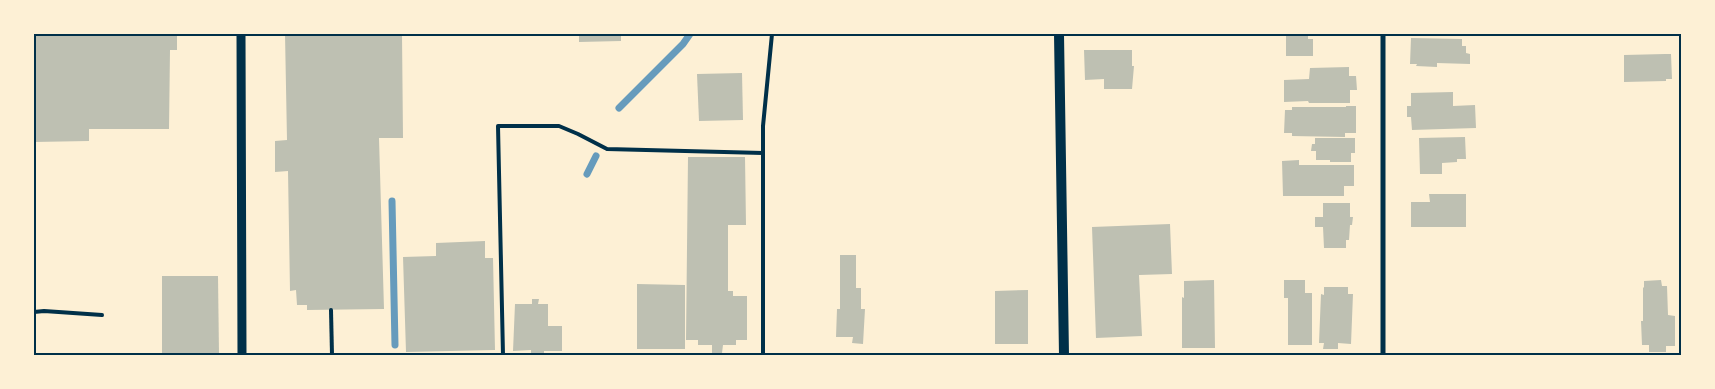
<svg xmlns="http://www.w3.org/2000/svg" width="1715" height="389" viewBox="0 0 1715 389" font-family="Lato,sans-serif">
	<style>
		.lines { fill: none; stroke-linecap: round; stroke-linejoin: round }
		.stream { stroke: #669bbc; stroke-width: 7 }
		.building { fill: #bec0b2 }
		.service { stroke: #003049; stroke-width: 4 }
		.minor { stroke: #003049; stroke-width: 5 }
		.tertiary { stroke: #003049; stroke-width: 9 }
		.secondary { stroke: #003049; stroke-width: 10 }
		.neatline { fill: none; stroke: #003049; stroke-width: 2 }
	</style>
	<rect width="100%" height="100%" fill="#fdf0d5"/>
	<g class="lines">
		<!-- stream -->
		<g class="stream">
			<path d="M619 108 683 44 690 34"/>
			<path d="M587 174 596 156"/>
			<path d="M392 201 395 345"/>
		</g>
	</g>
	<!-- building -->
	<g class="building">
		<path d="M34 34H177V50H170L169 129H89V141L34 142Z"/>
		<path d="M285 34H402L403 138H379L384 309 307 310V305H297L296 290 290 291 288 171 275 172V141L287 140Z"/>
		<path d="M579 34H621V41L579 42Z"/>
		<path d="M1286 34H1308V39H1313V56H1286Z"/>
		<path d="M1411 38 1462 39V46H1466V53L1470 54V64L1437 63V67L1416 66 1417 64H1410Z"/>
		<path d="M1084 50H1132V66H1134L1132 89H1104V79L1085 80Z"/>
		<path d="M1665 54H1671L1672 79H1666V81L1624 82V55Z"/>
		<path d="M1349 67V76H1356L1357 90H1350V103H1309L1308 101 1284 102V80L1309 79 1310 68Z"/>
		<path d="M742 73 743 120 699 121 697 74Z"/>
		<path d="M1453 92V106L1475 105 1476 128 1412 130 1411 117H1407V106H1411V93Z"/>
		<path d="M1346 106H1356V133H1345V137L1292 136V133H1284L1285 110H1292V107H1346Z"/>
		<path d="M1465 137 1466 159H1457V162L1442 163V174H1420L1419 138Z"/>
		<path d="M1315 138H1355V153H1351V162H1330V160H1316V151H1311L1312 144H1315Z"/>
		<path d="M688 157H745L746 225H728V291H733V296H747V340H736V345H723L722 353H712V345H698V340H686Z"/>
		<path d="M1299 160V165H1354V186H1344V196H1283L1282 161Z"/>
		<path d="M1429 194H1466V227H1411V202H1430Z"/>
		<path d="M1323 203H1350V217H1353L1352 225H1350L1349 240H1346V248H1324L1323 227H1315V217H1323Z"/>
		<path d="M1170 224 1172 274 1139 275 1142 336 1096 338 1092 227Z"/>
		<path d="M485 241V258H493L495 350 406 352 403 257 436 256V243Z"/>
		<path d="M840 255H856V288H861V309H865L863 344 852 343 853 337H836L837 309H840Z"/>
		<path d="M162 276H218L219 355H162Z"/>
		<path d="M1214 280 1215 348H1182V297L1184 298V281Z"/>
		<path d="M1284 280H1305V293H1312V345H1288V298H1284Z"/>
		<path d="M1661 280 1662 286H1667L1668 315 1675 316V346H1666V352H1649V345H1642L1641 321H1643V288L1644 287V281Z"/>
		<path d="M637 284 685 285V349H637Z"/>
		<path d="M1324 287H1348V294H1353L1351 344 1338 343V349H1323L1324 343H1319L1321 294 1324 295Z"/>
		<path d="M1028 290V344H995V291Z"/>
		<path d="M532 299H539L538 304H548V326H562V351H544V355H531V350L513 351 515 304H532Z"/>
	</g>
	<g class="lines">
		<!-- service -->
		<g class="service">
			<path d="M331 310 332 355"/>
			<path d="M34 312 44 311 102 315"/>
			<path d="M503 355 498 126H559L578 134 607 149 763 153"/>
			<path d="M763 355V126L772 34"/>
		</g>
		<!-- minor -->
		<path class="minor" d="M1383 34V355"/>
		<!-- tertiary -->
		<path class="tertiary" d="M241 34 242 355"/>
		<!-- secondary -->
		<path class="secondary" d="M1059 34 1064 355"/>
	</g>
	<!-- border -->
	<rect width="1715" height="389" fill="none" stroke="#fdf0d5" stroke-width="70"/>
	<rect x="35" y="35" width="1645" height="319" class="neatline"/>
</svg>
